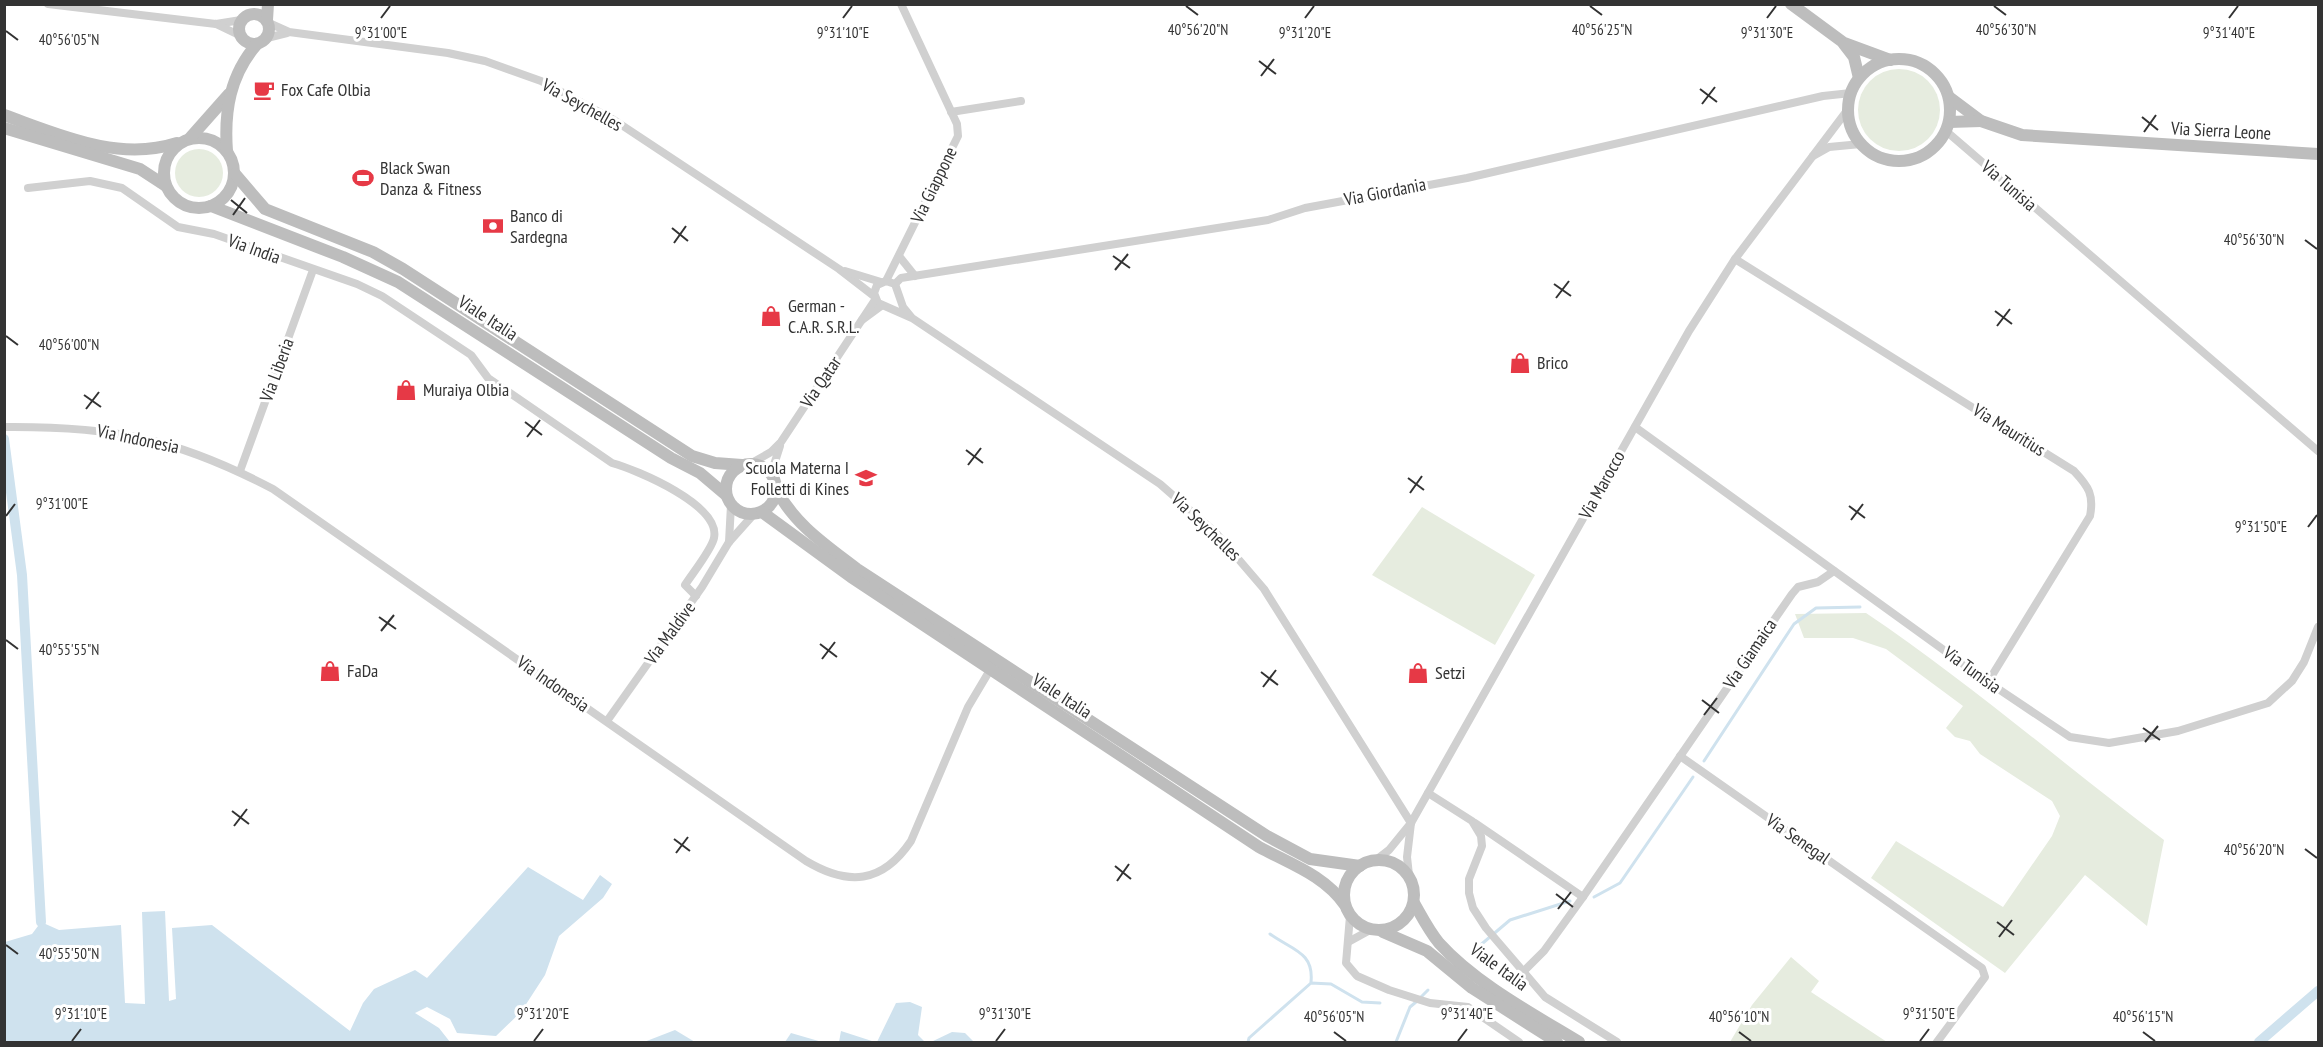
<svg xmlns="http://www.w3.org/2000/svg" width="2323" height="1047" viewBox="0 0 2323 1047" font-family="'PT Sans Narrow',sans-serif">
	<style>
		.green { fill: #e6ecdf }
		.water { fill: #cfe2ee }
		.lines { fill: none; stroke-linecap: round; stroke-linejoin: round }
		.stream { stroke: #cfe2ee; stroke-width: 3 }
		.canal { stroke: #cfe2ee; stroke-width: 10 }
		.street { stroke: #d0d0d0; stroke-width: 8 }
		.secondary { stroke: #bdbdbd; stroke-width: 12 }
		.ticks { fill: none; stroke: #333; stroke-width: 2 }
		.labels { text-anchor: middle; stroke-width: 6; stroke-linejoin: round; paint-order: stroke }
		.poi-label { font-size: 18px; fill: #333; stroke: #fff; text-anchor: start }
		.street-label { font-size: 18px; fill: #333; stroke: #fff }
		.ticks-label { font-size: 15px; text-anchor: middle; fill: #333; stroke: #fff; stroke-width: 6; stroke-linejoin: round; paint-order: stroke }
	</style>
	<rect width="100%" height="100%" fill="#fff"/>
	<!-- green -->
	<g class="green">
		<circle cx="1899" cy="110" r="41"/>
		<circle cx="199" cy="173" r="24"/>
		<path d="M1422 507 1535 575 1495 645 1372 575Z"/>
		<path d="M1866 613C1970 683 2064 765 2164 840L2147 926 2085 875 2005 973 1871 878 1896 841 2003 907 2052 836 2060 816 2052 801 1980 754 1970 741 1955 737 1946 728 1963 706 1886 649 1853 638H1804L1795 614Z"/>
		<path d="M1791 957 1819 981 1811 992 1887 1042H1730L1752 1005Z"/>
	</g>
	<!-- water -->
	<g class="water">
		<path d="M528 867 583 900 600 875 612 884 603 898 559 936 545 975 521 1012 496 1036 457 1033 450 1019 427 1007 415 1013 439 1028 450 1042H5V942L32 934 41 922 59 930 121 925 125 1003 145 1004 142 912 165 911 169 1001 176 999 172 928 212 925 350 1031 363 1003 374 989 415 970 427 978Z"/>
		<path d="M910 1002 922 1007 918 1035 925 1042H877L896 1003Z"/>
		<path d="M675 1030 695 1042H644Z"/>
		<path d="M841 1031 875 1042H839Z"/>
		<path d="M952 1032 965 1033 974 1042H931Z"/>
		<path d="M791 1033 822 1042H785Z"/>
	</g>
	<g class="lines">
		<!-- stream -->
		<g class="stream">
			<path d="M1704 761 1794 624 1816 608 1860 607"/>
			<path d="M1594 897 1620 883 1693 777"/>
			<path d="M1270 934C1292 950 1314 952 1311 982"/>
			<path d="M1471 953 1510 920 1570 901"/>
			<path d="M1421 997 1428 990"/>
			<path d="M1248 1042 1249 1038 1311 983 1331 984 1362 1002 1380 1003"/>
			<path d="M1396 1042 1410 1007 1416 1002"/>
		</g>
		<!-- canal -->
		<g class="canal">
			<path d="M4 439 22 575 41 922"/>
			<path d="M2259 1042 2318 991"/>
		</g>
		<!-- street -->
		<g class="street">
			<path d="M48 4 216 24 241 20"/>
			<path d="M269 23 289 32 448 53 485 61 541 81 614 120 839 269 874 296"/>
			<path d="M216 24 241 36"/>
			<path d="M267 38 287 33"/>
			<path d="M951 112 1021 101"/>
			<path d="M1946 131 2318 451"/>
			<path d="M1813 156 1829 147 1861 144"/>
			<path d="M28 188 90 181 122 188 178 227 214 234 357 284 382 296 471 355 488 378 612 463C637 470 721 505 714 538 712 549 692 574 685 585L696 596"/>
			<path d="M899 256 915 276"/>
			<path d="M1735 259 2074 471C2089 487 2094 495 2090 516L1988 682"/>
			<path d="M845 271 881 282"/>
			<path d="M886 281 958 136 957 124 901 4"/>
			<path d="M895 284 901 278 1268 220 1305 208 1467 178 1823 96 1851 93"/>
			<path d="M912 318 903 307 895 284 886 281 877 285 874 293 878 303 912 318 1160 484 1216 533 1264 589 1411 823"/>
			<path d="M862 320 881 306"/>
			<path d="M4 427C113 426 176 438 273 489L806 861C848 886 882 884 911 841L968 707 990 670"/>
			<path d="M1635 427 1988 682 2070 737 2109 743 2178 731 2268 703 2292 681 2304 662 2318 627"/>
			<path d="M750 464 771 452 781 442 875 300"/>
			<path d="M240 471 313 270"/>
			<path d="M771 474 780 446"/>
			<path d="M729 542 731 505"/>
			<path d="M607 721 702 587 729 542 754 514"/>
			<path d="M1680 756 1982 968 1985 977 1937 1042"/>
			<path d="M1428 793 1472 821 1481 836 1482 846 1469 879V893L1473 908 1486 928 1545 997 1617 1042"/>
			<path d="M1475 823 1583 897"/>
			<path d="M1376 860 1389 850 1411 823 1689 331 1735 259 1849 108"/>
			<path d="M1409 875 1407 857 1411 823"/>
			<path d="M1350 916 1346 963 1357 976 1389 990 1430 1003 1468 1007 1519 1042"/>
			<path d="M1350 941 1370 930"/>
			<path d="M1523 972 1544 951 1583 897 1792 594 1798 587 1818 582 1834 571"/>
		</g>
		<!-- secondary -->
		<g class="secondary">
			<path d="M1791 4 1844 43 1890 60"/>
			<circle cx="254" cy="29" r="15"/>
			<path d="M267 20 268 4"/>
			<path d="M1844 44 1854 57 1859 78"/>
			<circle cx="1899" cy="110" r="51"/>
			<path d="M1949 97 1981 121 2022 135 2318 154"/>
			<path d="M4 115C60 135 118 162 177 143"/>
			<path d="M1949 122 1981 121"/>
			<path d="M4 128 140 169 166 186"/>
			<circle cx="199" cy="173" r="35"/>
			<path d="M190 138 229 94"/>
			<path d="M227 151C224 111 230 75 257 44"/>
			<path d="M235 174 265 209 373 252 403 269 692 456 715 463 742 465"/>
			<path d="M211 206 343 257 398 282 671 458 700 473 726 495"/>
			<circle cx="751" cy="489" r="25"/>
			<path d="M776 489C795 525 826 545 857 569L1267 836 1310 859 1360 866"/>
			<path d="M762 512 851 577 1259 847C1290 864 1324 875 1345 905"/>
			<circle cx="1379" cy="895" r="35"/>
			<path d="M1414 903C1422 917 1429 931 1439 943 1475 983 1533 1014 1579 1042"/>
			<path d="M1383 932 1427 951 1472 988 1557 1042"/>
		</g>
	</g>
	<!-- ticks -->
	<path class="ticks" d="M1186 6 1198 15M1590 6 1602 15M1994 6 2006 15M381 18 390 6M843 18 852 6M1305 18 1314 6M1767 18 1776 6M2229 18 2238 6M6 31 18 40M1259 61 1276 74M1261 76 1274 59M1700 89 1717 102M1702 104 1715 87M2142 117 2158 130M2144 132 2156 115M231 200 247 213M233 215 245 198M672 228 688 241M2305 240 2317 249M674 243 686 226M1113 256 1130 268M1115 270 1128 254M1554 284 1571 296M1556 298 1569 281M1995 311 2012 324M1997 326 2010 309M6 336 18 345M84 395 101 407M86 409 99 392M525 422 542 435M527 437 540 420M966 450 983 463M968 465 981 448M1408 478 1424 490M1410 493 1422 476M1849 506 1865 518M6 516 15 504M1851 520 1863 504M2308 527 2317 515M379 617 396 629M381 631 394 615M6 640 18 649M820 644 837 657M822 659 835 642M1261 672 1278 685M1263 687 1276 670M1702 700 1719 713M1704 715 1717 698M2143 728 2160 740M2145 742 2158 726M232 811 249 824M234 826 247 809M674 839 690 851M2305 849 2317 858M676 853 688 837M1115 866 1131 879M1117 881 1129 864M1556 894 1573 907M1558 909 1571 892M1997 922 2014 935M1999 937 2012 920M6 945 18 954M1334 1032 1346 1041M1739 1032 1751 1041M2143 1032 2155 1041M72 1041 81 1029M534 1041 543 1029M996 1041 1005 1029M1458 1041 1467 1029M1920 1041 1929 1029"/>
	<!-- icons -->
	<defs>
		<symbol id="cafe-bare" viewBox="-9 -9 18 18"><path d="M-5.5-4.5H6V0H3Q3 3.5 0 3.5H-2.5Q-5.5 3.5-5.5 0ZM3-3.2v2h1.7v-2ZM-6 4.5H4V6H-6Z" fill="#e63946" stroke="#fff" stroke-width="2.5" paint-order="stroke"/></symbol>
		<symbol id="stadium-bare" viewBox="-9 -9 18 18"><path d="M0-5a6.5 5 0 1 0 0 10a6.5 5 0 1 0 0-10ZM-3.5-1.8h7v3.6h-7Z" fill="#e63946" stroke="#fff" stroke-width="2.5" paint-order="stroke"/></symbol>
		<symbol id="bank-bare" viewBox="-9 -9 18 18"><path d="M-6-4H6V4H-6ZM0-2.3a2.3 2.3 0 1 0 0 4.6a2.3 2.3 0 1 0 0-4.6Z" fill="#e63946" stroke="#fff" stroke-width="2.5" paint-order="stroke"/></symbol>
		<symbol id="shop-bare" viewBox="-9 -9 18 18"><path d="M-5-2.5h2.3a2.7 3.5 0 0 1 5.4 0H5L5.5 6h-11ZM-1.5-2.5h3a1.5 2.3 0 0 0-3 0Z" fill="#e63946" stroke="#fff" stroke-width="2.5" paint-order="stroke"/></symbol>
		<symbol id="school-bare" viewBox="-9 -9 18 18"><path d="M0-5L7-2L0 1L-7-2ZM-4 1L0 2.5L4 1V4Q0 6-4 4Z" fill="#e63946" stroke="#fff" stroke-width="2.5" paint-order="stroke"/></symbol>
	</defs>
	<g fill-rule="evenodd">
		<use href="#cafe-bare" x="249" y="75" width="30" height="30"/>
		<use href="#stadium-bare" x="348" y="163" width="30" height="30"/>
		<use href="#bank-bare" x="478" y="211" width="30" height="30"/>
		<use href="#shop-bare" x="756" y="301" width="30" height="30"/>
		<use href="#shop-bare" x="1505" y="348" width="30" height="30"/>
		<use href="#shop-bare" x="391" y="375" width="30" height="30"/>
		<use href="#school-bare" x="851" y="463" width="30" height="30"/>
		<use href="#shop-bare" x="315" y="656" width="30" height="30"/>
		<use href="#shop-bare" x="1403" y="658" width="30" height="30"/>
	</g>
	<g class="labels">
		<!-- poi labels -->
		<g class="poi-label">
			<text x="281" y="96">Fox Cafe Olbia</text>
			<text x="380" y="174">Black Swan<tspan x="380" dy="21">Danza &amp; Fitness</tspan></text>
			<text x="510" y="222">Banco di<tspan x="510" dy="21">Sardegna</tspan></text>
			<text x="788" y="312">German -<tspan x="788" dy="21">C.A.R. S.R.L.</tspan></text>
			<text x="1537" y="369">Brico</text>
			<text x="423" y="396">Muraiya Olbia</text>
			<text x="849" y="474" text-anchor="end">Scuola Materna I<tspan x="849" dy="21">Folletti di Kines</tspan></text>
			<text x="347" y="677">FaDa</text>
			<text x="1435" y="679">Setzi</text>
		</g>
		<!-- street labels -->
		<g class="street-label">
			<text transform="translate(582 105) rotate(29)" y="6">Via Seychelles</text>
			<text transform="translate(2221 131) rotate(3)" y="6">Via Sierra Leone</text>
			<text transform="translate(934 185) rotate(-64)" y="6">Via Giappone</text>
			<text transform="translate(2009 186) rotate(41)" y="6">Via Tunisia</text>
			<text transform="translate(1385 192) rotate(-11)" y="6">Via Giordania</text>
			<text transform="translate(254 249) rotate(20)" y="6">Via India</text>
			<text transform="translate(488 318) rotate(33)" y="6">Viale Italia</text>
			<text transform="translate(277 370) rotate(-70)" y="6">Via Liberia</text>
			<text transform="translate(821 382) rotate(-56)" y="6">Via Qatar</text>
			<text transform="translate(2009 430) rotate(32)" y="6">Via Mauritius</text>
			<text transform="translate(138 439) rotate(12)" y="6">Via Indonesia</text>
			<text transform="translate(1602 485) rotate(-61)" y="6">Via Marocco</text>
			<text transform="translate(1206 527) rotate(44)" y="6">Via Seychelles</text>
			<text transform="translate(670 633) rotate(-54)" y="6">Via Maldive</text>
			<text transform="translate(1750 654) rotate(-56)" y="6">Via Giamaica</text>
			<text transform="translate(1972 670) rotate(36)" y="6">Via Tunisia</text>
			<text transform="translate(553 684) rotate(35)" y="6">Via Indonesia</text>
			<text transform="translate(1062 696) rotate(33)" y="6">Viale Italia</text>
			<text transform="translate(1798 839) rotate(35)" y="6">Via Senegal</text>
			<text transform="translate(1499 967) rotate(36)" y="6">Viale Italia</text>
		</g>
	</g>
	<g class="ticks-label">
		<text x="1198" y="35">40°56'20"N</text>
		<text x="1602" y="35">40°56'25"N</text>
		<text x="2006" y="35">40°56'30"N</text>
		<text x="381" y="38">9°31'00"E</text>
		<text x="843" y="38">9°31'10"E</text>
		<text x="1305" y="38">9°31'20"E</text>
		<text x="1767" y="38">9°31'30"E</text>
		<text x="2229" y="38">9°31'40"E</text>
		<text x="69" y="45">40°56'05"N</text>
		<text x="2254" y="245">40°56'30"N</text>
		<text x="69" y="350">40°56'00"N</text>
		<text x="62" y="509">9°31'00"E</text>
		<text x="2261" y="532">9°31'50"E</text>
		<text x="69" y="655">40°55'55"N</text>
		<text x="2254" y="855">40°56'20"N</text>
		<text x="69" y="959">40°55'50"N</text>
		<text x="81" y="1019">9°31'10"E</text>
		<text x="543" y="1019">9°31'20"E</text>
		<text x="1005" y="1019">9°31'30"E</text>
		<text x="1467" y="1019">9°31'40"E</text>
		<text x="1929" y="1019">9°31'50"E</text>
		<text x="1334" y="1022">40°56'05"N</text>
		<text x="1739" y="1022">40°56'10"N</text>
		<text x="2143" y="1022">40°56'15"N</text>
	</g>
	<!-- border -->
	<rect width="2323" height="1047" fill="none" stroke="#333333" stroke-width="12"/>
</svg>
